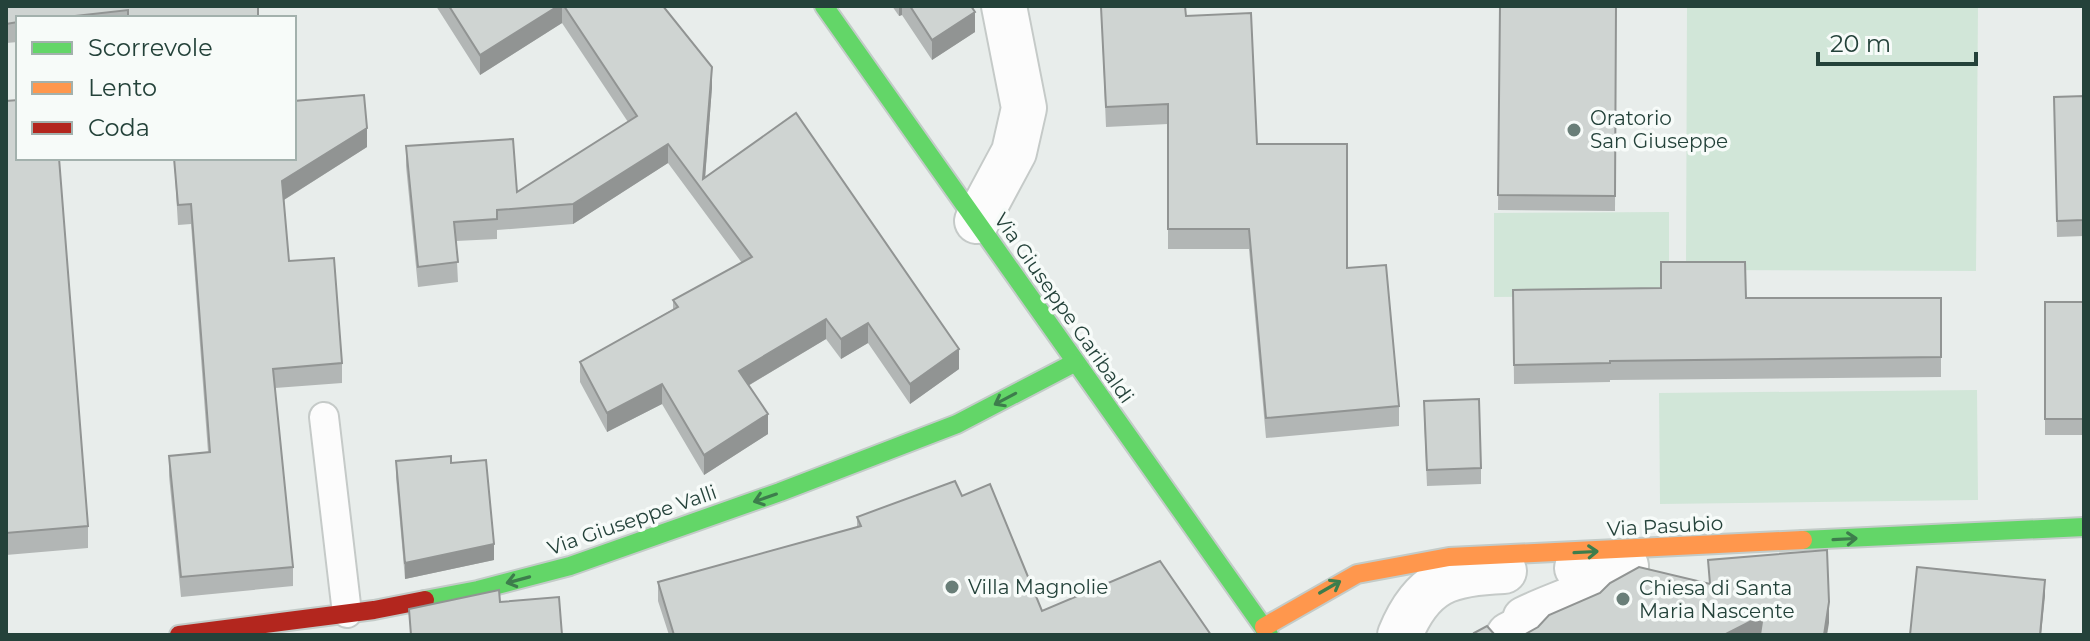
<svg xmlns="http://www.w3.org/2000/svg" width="2090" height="641" viewBox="0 0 2090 641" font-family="Montserrat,sans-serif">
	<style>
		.green { fill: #d1e6d8 }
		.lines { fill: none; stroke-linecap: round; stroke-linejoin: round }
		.lane-casing { stroke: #c5cac8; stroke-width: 32 }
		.street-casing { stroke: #c5cac8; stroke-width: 48 }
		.fast-casing { stroke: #c3cbc8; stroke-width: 22 }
		.slow-casing { stroke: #c3cbc8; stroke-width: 22 }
		.jam-casing { stroke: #c3cbc8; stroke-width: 22 }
		.lane { stroke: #fcfcfc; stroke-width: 28 }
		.street { stroke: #fcfcfc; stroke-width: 44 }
		.fast { stroke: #63d668; stroke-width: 18 }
		.slow { stroke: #ff974d; stroke-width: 18 }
		.jam { stroke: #b3261e; stroke-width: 18 }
		.wall { fill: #b2b6b5 }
		.shaded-wall { fill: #919493 }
		.building { fill: #cfd4d2; stroke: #919493; stroke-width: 2 }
		.oneway { stroke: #3d7d4c }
		.poi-dot { fill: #697e78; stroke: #f7fbf9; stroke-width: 3 }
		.labels { text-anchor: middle; stroke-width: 7; stroke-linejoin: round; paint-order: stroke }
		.poi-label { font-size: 20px; fill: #24423a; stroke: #f7fbf9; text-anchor: start }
		.street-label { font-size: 20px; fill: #24423a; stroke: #f7fbf9 }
	</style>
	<rect width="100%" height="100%" fill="#e8edeb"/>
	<!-- green -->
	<g class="green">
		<path d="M1687 6H1978L1976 271 1686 270Z"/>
		<path d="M1669 212V295L1494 297V213Z"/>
		<path d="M1977 390 1978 500 1660 504 1659 393Z"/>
	</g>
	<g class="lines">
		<defs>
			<path id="lane" d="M324 417 347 613"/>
			<g id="street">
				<path d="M977 221 1014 152 1024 108 1004 6"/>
				<path d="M1400 635C1422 581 1449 573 1504 571"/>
				<path d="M1509 635 1526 626 1525 619C1547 608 1568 602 1589 591L1590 586 1626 566 1577 568"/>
			</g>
			<g id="fast">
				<path d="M824 6 1269 635"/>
				<path d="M1803 540 2084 527"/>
				<path d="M425 600 478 590 570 566 780 492 957 424 1074 363"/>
			</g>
			<path id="slow" d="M1264 627 1357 574 1449 557 1803 540"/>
			<path id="jam" d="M179 635 374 610 425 600"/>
		</defs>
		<!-- lane casing -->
		<use href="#lane" class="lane-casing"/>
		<!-- street casing -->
		<use href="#street" class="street-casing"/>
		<!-- fast casing -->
		<use href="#fast" class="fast-casing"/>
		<!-- slow casing -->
		<use href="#slow" class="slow-casing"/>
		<!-- jam casing -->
		<use href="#jam" class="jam-casing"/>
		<!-- lane -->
		<use href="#lane" class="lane"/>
		<!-- street -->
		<use href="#street" class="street"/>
		<!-- fast -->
		<use href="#fast" class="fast"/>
		<!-- slow -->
		<use href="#slow" class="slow"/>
		<!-- jam -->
		<use href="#jam" class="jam"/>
	</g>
	<!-- wall -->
	<g class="wall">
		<path d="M6 6H258V18H18V42L6 43Z"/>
		<path d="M436 6H663L712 87 705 177 959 369 910 404 868 343 841 359 826 339 748 386 768 434 704 475 662 404 607 432 580 382V362L673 309V300L742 263 668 163 573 224 497 230V239L456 241 458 282 418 287 406 166V146L517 192 628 122 562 23 480 75Z"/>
		<path d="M892 6H971L975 32 932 60 902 15 899 16Z"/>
		<path d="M1500 6H1616L1615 211 1498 210Z"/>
		<path d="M1101 7 1186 16 1257 144 1347 268 1399 406V426L1266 438 1249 249H1168V124L1106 127Z"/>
		<path d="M2084 96V236L2057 237 2054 97Z"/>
		<path d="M6 101 88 526V548L6 555Z"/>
		<path d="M367 147 284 200 289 261 342 363V383L275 388 293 567V586L181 597 169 476V456L208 452 191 224 178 225 174 158H294Z"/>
		<path d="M1513 290 1746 298H1941V377L1610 380V382L1514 384Z"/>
		<rect x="2045" y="302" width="39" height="133"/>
		<path d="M1424 417 1481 468V484L1427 486Z"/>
		<path d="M396 461 451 463 494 560 405 579 396 477Z"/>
		<path d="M962 496 1042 611 1211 635H669L658 601V582L857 527V517Z"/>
	</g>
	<!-- shaded-wall -->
	<g class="shaded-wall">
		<path d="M558 6H562V23L480 75V55Z"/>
		<path d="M899 6H902V15L899 16Z"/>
		<path d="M975 12V32L932 60V40Z"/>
		<path d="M712 67V87L704 192 703 179Z"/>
		<path d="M367 128V147L282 201V181Z"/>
		<path d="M668 144V163L573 224V204Z"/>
		<path d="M826 319V339L739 391V371Z"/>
		<path d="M868 323V343L841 359V339Z"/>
		<path d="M959 349V369L910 404V384Z"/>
		<path d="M662 384V404L607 432V413Z"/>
		<path d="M768 414V434L704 475V455Z"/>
		<path d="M494 544V560L405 579V563Z"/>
		<path d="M2045 580V596L2041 635H2040Z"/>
		<path d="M1829 602V623L1827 635H1824Z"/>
		<path d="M1763 615V635H1724Z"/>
	</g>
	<!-- building -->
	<g class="building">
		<path d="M6 6H258V18H128V10L57 18H18V22L6 24Z"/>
		<path d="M449 6H558L480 55Z"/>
		<path d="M564 6H663L712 67 703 179 796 113 959 349 910 384 868 323 841 339 826 319 739 371 768 414 704 455 662 384 607 413 580 362 678 307 673 300 752 257 668 144 573 204 497 210V219L454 222 458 262 418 267 406 146 513 139 517 192 637 116Z"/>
		<path d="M910 6H971L975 12 932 40Z"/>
		<path d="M1120 6H1185L1186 16 1251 13 1257 144H1347V268L1386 265 1399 406 1266 418 1249 229H1168V104L1106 107 1101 7Z"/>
		<path d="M1500 6H1616L1615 196 1498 195Z"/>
		<path d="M364 95 367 128 282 181 289 261 334 258 342 363 273 369 293 567 181 577 169 456 210 452 191 204 178 205 174 158H294V101Z"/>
		<path d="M2084 96V220L2057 221 2054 97Z"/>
		<path d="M18 100V158H59L88 526 6 533V101Z"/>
		<path d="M1661 262H1745L1746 298H1941V357L1610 361V363L1514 365 1513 290 1661 288Z"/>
		<rect x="2045" y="302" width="39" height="117"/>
		<path d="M1479 399 1481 468 1427 470 1424 401Z"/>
		<path d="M451 456V463L486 460 494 544 405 563 396 461Z"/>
		<path d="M955 481 962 496 990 484 1042 611 1160 561 1211 635H674L658 582 861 526 857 517Z"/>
		<path d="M1827 550 1829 602 1824 635H1760L1763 615 1724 635H1524L1538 627 1549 615 1600 593 1610 583 1639 567 1710 584 1708 560Z"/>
		<path d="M1917 567 2045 580 2040 635H1910Z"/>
		<path d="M499 590 500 602 559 597 562 635H411L409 609Z"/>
		<path d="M1487 626 1495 635H1475L1474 633Z"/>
	</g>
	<!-- one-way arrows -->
	<defs><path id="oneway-shaft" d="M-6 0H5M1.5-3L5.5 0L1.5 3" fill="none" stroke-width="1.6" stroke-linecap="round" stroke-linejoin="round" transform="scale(2)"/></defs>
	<g class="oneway">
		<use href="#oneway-shaft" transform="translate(1005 399) rotate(152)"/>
		<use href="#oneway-shaft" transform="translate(765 498) rotate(161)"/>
		<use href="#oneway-shaft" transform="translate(1845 539) rotate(-3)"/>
		<use href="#oneway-shaft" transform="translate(1586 552) rotate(-3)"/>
		<use href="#oneway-shaft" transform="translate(518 580) rotate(165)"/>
		<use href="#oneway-shaft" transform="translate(1330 587) rotate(-30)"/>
	</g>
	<!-- markers -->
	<g class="poi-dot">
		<circle cx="1574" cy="130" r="8"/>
		<circle cx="952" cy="587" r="8"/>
		<circle cx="1623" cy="599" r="8"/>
	</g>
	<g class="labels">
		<!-- poi labels -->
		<g class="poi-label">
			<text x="1590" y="125">Oratorio<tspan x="1590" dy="23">San Giuseppe</tspan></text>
			<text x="968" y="594">Villa Magnolie</text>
			<text x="1639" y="595">Chiesa di Santa<tspan x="1639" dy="23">Maria Nascente</tspan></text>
		</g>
		<!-- street labels -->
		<g class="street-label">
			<text transform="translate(1064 308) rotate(55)" y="7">Via Giuseppe Garibaldi</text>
			<text transform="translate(632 520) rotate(-19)" y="7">Via Giuseppe Valli</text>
			<text transform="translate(1665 526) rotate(-3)" y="7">Via Pasubio</text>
		</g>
	</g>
	<!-- border -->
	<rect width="2090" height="641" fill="none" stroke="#24423a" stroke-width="16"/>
	<!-- legend -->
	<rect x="16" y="16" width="280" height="144" fill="#f7fbf9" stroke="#a3b1ad" stroke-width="2"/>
	<rect x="32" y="42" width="40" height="12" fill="#63d668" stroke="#a3b1ad" stroke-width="2"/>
	<text x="88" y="56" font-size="24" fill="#24423a">Scorrevole</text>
	<rect x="32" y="82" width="40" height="12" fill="#ff974d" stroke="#a3b1ad" stroke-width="2"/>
	<text x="88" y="96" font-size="24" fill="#24423a">Lento</text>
	<rect x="32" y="122" width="40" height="12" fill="#b3261e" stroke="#a3b1ad" stroke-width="2"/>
	<text x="88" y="136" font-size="24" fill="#24423a">Coda</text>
	<!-- scale -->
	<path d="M1818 52v12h158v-12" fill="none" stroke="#24423a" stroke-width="4"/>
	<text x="1830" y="52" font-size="24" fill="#24423a" stroke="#f7fbf9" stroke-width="6" paint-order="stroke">20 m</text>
</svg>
